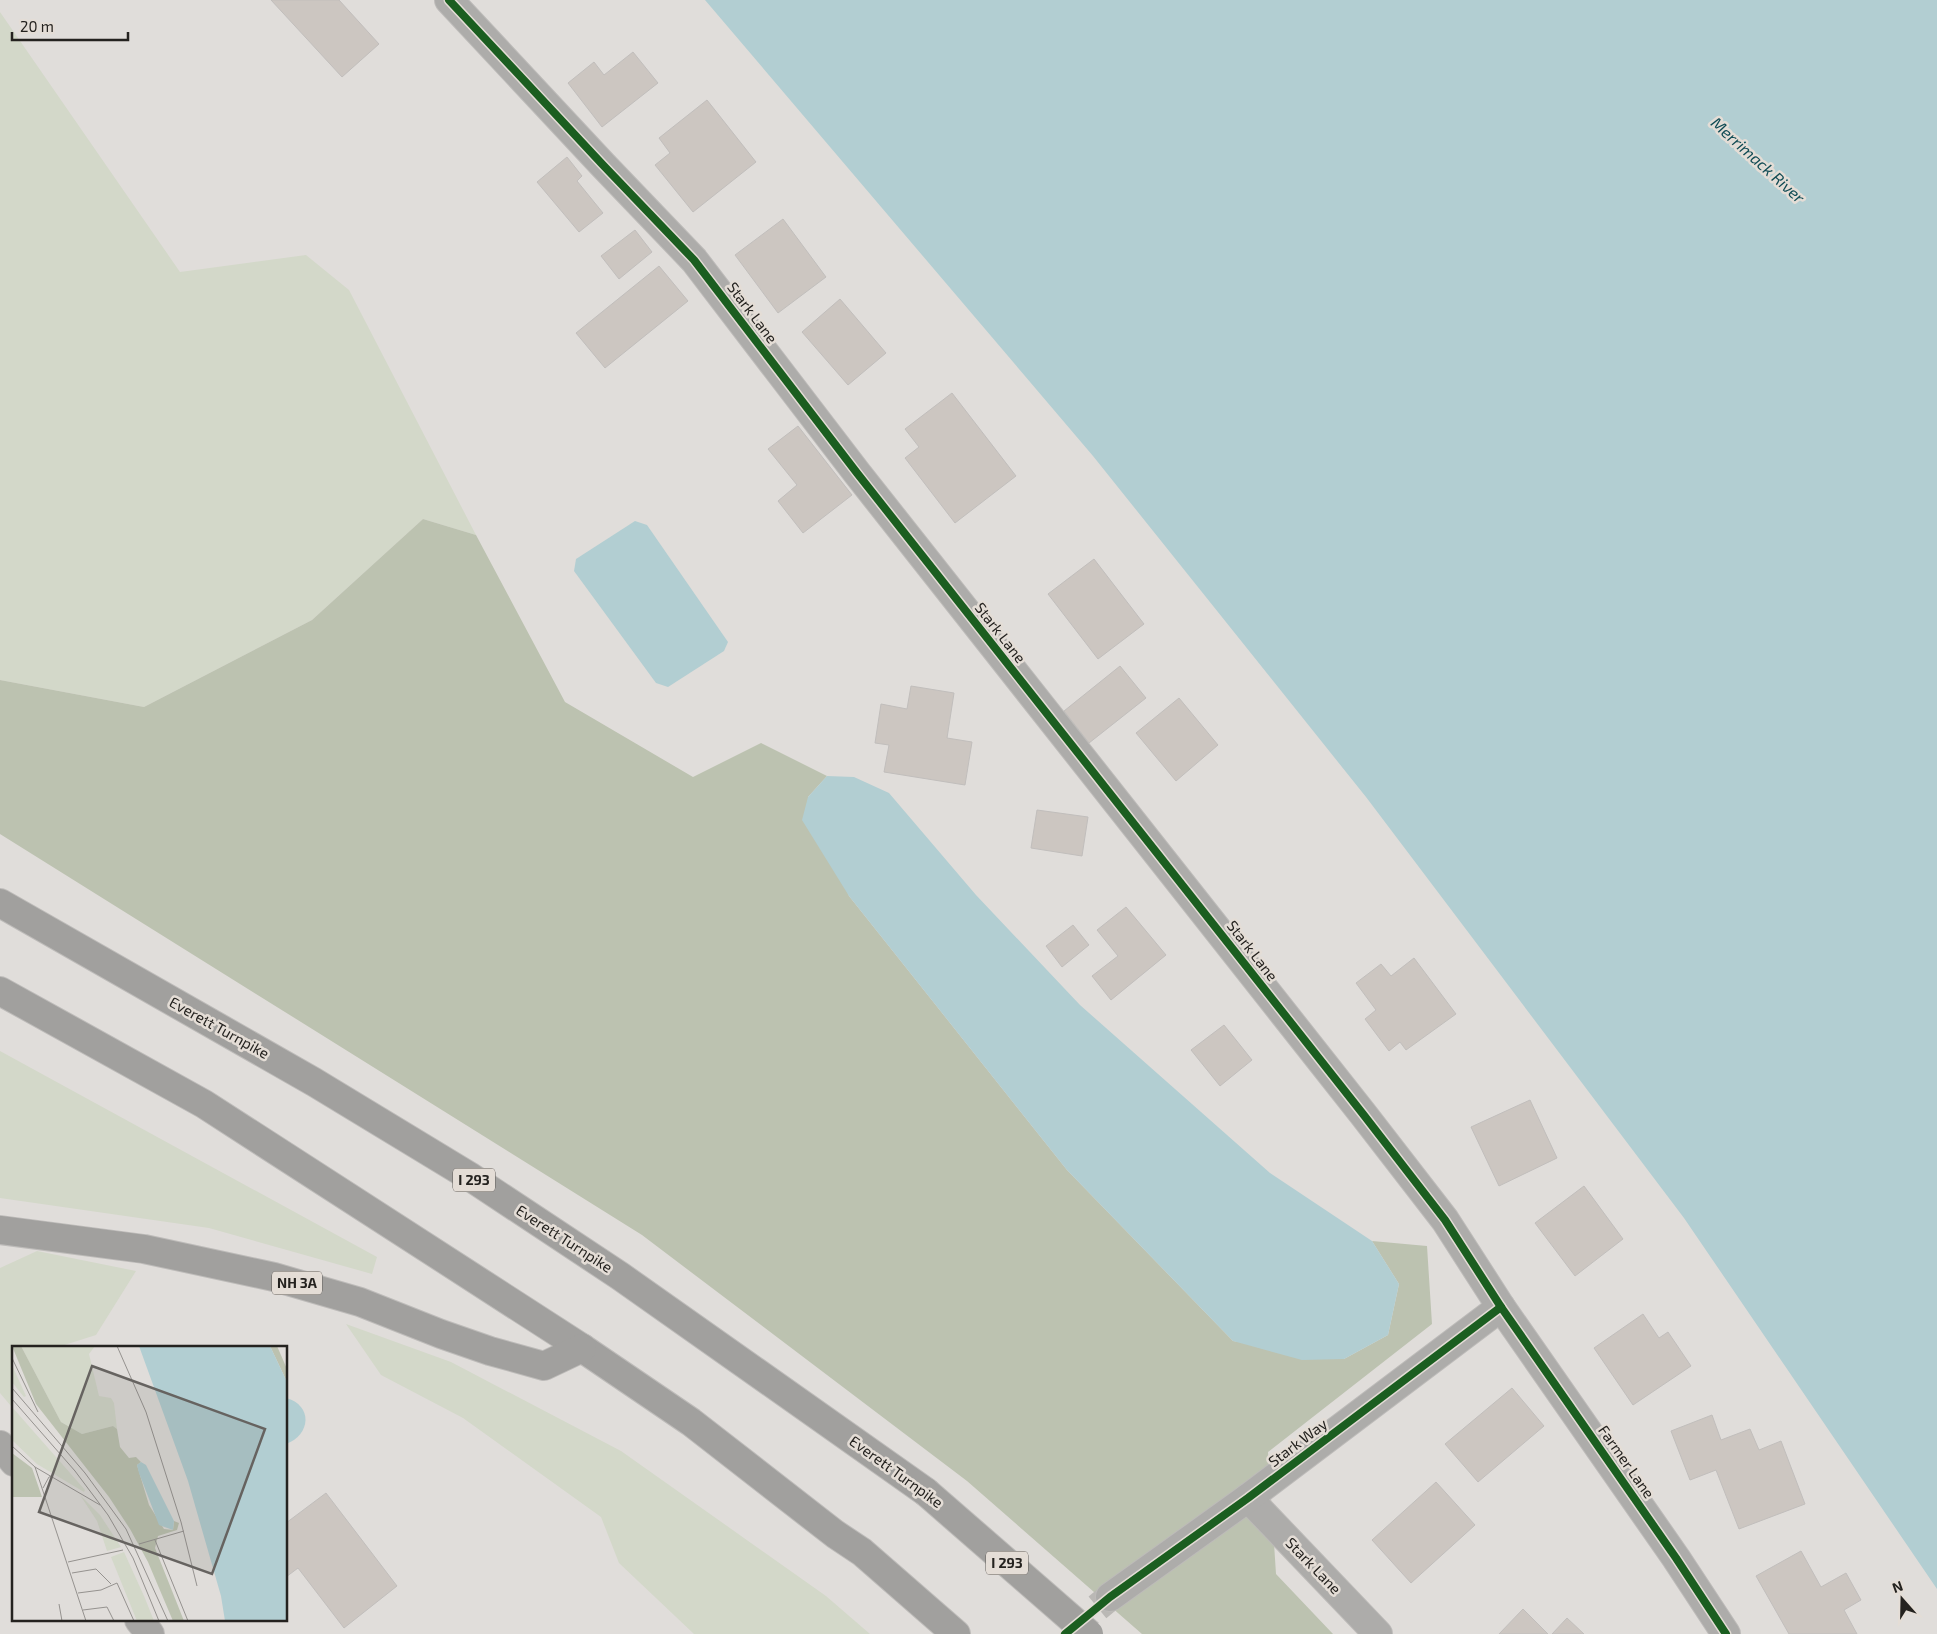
<svg xmlns="http://www.w3.org/2000/svg" width="1937" height="1634" viewBox="0 0 1937 1634" font-family="'Exo 2',sans-serif">
	<style>
		.green { fill: #d3d8c9 }
		.forest { fill: #bcc2b0 }
		.water { fill: #b2ced2 }
		.building { fill: #ccc6c1; stroke: #c1bebc }
		.lines { fill: none; stroke-linecap: round; stroke-linejoin: round }
		.minor-tunnel { stroke: #bab8b5; stroke-width: 28; stroke-dasharray: 28 14; stroke-linecap: butt }
		.minor-casing { stroke: #bdbbb9; stroke-width: 30 }
		.major-casing { stroke: #bdbbb9; stroke-width: 30 }
		.highway-casing { stroke: #bdbbb9; stroke-width: 30 }
		.minor { stroke: #adacaa; stroke-width: 28 }
		.major { stroke: #a6a5a3; stroke-width: 28 }
		.highway { stroke: #a1a09e; stroke-width: 28 }
		.highway-bridge-casing { stroke: #bdbbb9; stroke-width: 30; stroke-linecap: butt }
		.highway-bridge { stroke: #a1a09e; stroke-width: 28 }
		.cycleway-casing { stroke: #e4ddd6; stroke-width: 11 }
		.cycleway { stroke: #1b5e20; stroke-width: 8 }
		.labels { text-anchor: middle; stroke-width: 5; stroke-linejoin: round; paint-order: stroke }
		.shield { fill: #e4ddd6; stroke: #5e5a56; stroke-width: 1 }
		.shield-label { font-size: 14px; font-weight: bold; fill: #24221f }
		.street-label { font-size: 15px; fill: #24221f; stroke: #e4ddd6 }
		.water-label { font-size: 16px; font-style: italic; fill: #104b54; stroke: #e4ddd6 }
		.inset-road { fill: none; stroke: #95928f; stroke-width: 1 }
		.view { fill: #666360; fill-opacity: 0.15; stroke: #666360; stroke-width: 2.5 }
		.inset-edge { fill: none; stroke: #24221f; stroke-width: 2.5 }
	</style>
	<rect width="100%" height="100%" fill="#e0ddda"/>
	<!-- green -->
	<g class="green">
		<path d="M0 12 180 272 306 255 349 290 476 535 423 519 312 620 144 707 0 680Z"/>
		<path d="M0 1051 377 1257 372 1274 209 1228 0 1198Z"/>
		<path d="M37 1251 136 1271 96 1335 55 1348H14V1400L11 1406 0 1393V1268Z"/>
		<path d="M346 1324 451 1362 621 1451 826 1596 870 1634H694L619 1563 601 1517 463 1418 381 1375Z"/>
	</g>
	<!-- forest -->
	<path class="forest" d="M423 519 476 535 565 702 693 777 761 743 827 776 808 797 849 896 1067 1170 1233 1341 1344 1359 1388 1335 1399 1284 1372 1241 1427 1246 1432 1324 1268 1452 1276 1574 1333 1634H1142L967 1481 642 1235 0 834V680L144 707 312 620Z"/>
	<!-- water -->
	<g class="water">
		<path d="M705 0H1937V1589L1684 1218 1366 797 1093 456Z"/>
		<path d="M635 521 647 525 728 642 724 651 668 687 656 683 574 571 576 559Z"/>
		<path d="M827 776 854 777 889 793 976 895 1080 1005 1270 1173 1372 1241 1399 1284 1388 1335 1344 1359 1302 1360 1233 1341 1067 1170 849 896 802 820 808 797Z"/>
		<path d="M286 1398C313 1405 311 1435 286 1444Z"/>
	</g>
	<!-- building -->
	<g class="building">
		<path d="M271 0H339L379 44 342 77Z"/>
		<path d="M633 52 658 83 602 127 568 83 594 62 604 75Z"/>
		<path d="M707 100 756 162 693 212 655 165 670 153 659 138Z"/>
		<path d="M567 157 582 176 577 181 603 213 579 232 537 182Z"/>
		<path d="M783 219 826 277 778 313 735 255Z"/>
		<path d="M635 230 652 252 619 279 601 256Z"/>
		<path d="M659 266 688 301 605 368 576 333Z"/>
		<path d="M840 299 886 353 848 385 802 332Z"/>
		<path d="M952 393 1016 476 955 523 905 458 919 447 905 429Z"/>
		<path d="M798 426 852 495 803 533 778 501 797 485 768 449Z"/>
		<path d="M1094 559 1144 624 1098 659 1048 594Z"/>
		<path d="M1120 666 1146 698 1089 743 1064 711Z"/>
		<path d="M911 686 954 693 947 738 972 742 965 785 884 772 889 745 875 743 881 704 907 709Z"/>
		<path d="M1179 698 1218 745 1176 781 1136 733Z"/>
		<path d="M1037 810 1088 817 1082 856 1031 848Z"/>
		<path d="M1126 907 1166 955 1111 1000 1092 976 1118 956 1097 930Z"/>
		<path d="M1073 925 1089 945 1062 967 1046 946Z"/>
		<path d="M1414 958 1456 1014 1406 1050 1400 1042 1389 1051 1365 1019 1376 1010 1356 983 1381 964 1391 976Z"/>
		<path d="M1224 1025 1252 1060 1220 1086 1191 1050Z"/>
		<path d="M1530 1100 1557 1158 1499 1186 1471 1127Z"/>
		<path d="M1584 1186 1623 1239 1575 1276 1535 1223Z"/>
		<path d="M1643 1314 1659 1338 1668 1332 1691 1366 1633 1405 1594 1348Z"/>
		<path d="M1512 1388 1544 1426 1478 1482 1445 1444Z"/>
		<path d="M1712 1415 1721 1440 1750 1429 1759 1450 1781 1441 1805 1504 1739 1529 1716 1470 1690 1480 1671 1431Z"/>
		<path d="M1436 1482 1475 1525 1411 1583 1372 1540Z"/>
		<path d="M326 1493 397 1586 344 1628 298 1568 286 1577V1523Z"/>
		<path d="M1801 1551 1821 1587 1846 1573 1861 1600 1844 1610 1857 1634H1789L1756 1576Z"/>
		<path d="M1523 1609 1548 1634H1499Z"/>
		<path d="M1567 1618 1584 1634H1552Z"/>
	</g>
	<g class="lines">
		<!-- minor-tunnel -->
		<path class="minor-tunnel" d="M1065 1634 1110 1597"/>
		<defs>
			<g id="minor">
				<path d="M449 0 603 165 694 260 857 473 1363 1114 1445 1220 1501 1307 1676 1558 1726 1634"/>
				<path d="M1248 1498 1378 1634"/>
				<path d="M1110 1597 1248 1498 1501 1307"/>
			</g>
			<g id="major">
				<path d="M0 1445 14 1462"/>
				<path d="M139 1620 150 1634"/>
			</g>
			<g id="highway">
				<path d="M0 903 314 1082 469 1176 620 1276 926 1492"/>
				<path d="M0 991 204 1104 582 1348 691 1422 835 1534 862 1552 956 1634"/>
				<path d="M0 1230 144 1249 274 1277 360 1302 441 1334 490 1351 544 1366 582 1348"/>
			</g>
		</defs>
		<!-- minor casing -->
		<use href="#minor" class="minor-casing"/>
		<!-- major casing -->
		<use href="#major" class="major-casing"/>
		<!-- highway casing -->
		<use href="#highway" class="highway-casing"/>
		<!-- minor -->
		<use href="#minor" class="minor"/>
		<!-- major -->
		<use href="#major" class="major"/>
		<!-- highway -->
		<use href="#highway" class="highway"/>
		<defs>
			<path id="highway-bridge" d="M926 1492 1089 1634"/>
		</defs>
		<!-- highway-bridge casing -->
		<use href="#highway-bridge" class="highway-bridge-casing"/>
		<!-- highway-bridge -->
		<use href="#highway-bridge" class="highway-bridge"/>
		<defs>
			<g id="cycleway">
				<path d="M449 0 603 165 694 260 857 473 1363 1114 1445 1220 1501 1307 1676 1558 1726 1634"/>
				<path d="M1065 1634 1110 1597 1248 1498 1501 1307"/>
			</g>
		</defs>
		<!-- cycleway casing -->
		<use href="#cycleway" class="cycleway-casing"/>
		<!-- cycleway -->
		<use href="#cycleway" class="cycleway"/>
	</g>
	<g class="labels">
		<!-- shield labels -->
		<g class="shield">
			<rect x="453" y="1168.5" width="42" height="23" rx="4"/>
			<rect x="272" y="1271.5" width="50" height="23" rx="4"/>
			<rect x="986" y="1551.5" width="42" height="23" rx="4"/>
		</g>
		<g class="shield-label">
			<text x="474" y="1185">I 293</text>
			<text x="297" y="1288">NH 3A</text>
			<text x="1007" y="1568">I 293</text>
		</g>
		<!-- street labels -->
		<g class="street-label">
			<text transform="translate(752 313) rotate(53)" y="5">Stark Lane</text>
			<text transform="translate(1000 633) rotate(52)" y="5">Stark Lane</text>
			<text transform="translate(1252 951) rotate(52)" y="5">Stark Lane</text>
			<text transform="translate(219 1028) rotate(29)" y="5">Everett Turnpike</text>
			<text transform="translate(564 1239) rotate(33)" y="5">Everett Turnpike</text>
			<text transform="translate(1298 1443) rotate(-37)" y="5">Stark Way</text>
			<text transform="translate(1626 1462) rotate(55)" y="5">Farmer Lane</text>
			<text transform="translate(896 1472) rotate(36)" y="5">Everett Turnpike</text>
			<text transform="translate(1313 1566) rotate(46)" y="5">Stark Lane</text>
		</g>
		<!-- water labels -->
		<g class="water-label">
			<text transform="translate(1758 160) rotate(42)" y="6">Merrimack River</text>
		</g>
	</g>
	<!-- overview -->
	<g transform="translate(12 1346)">
		<rect width="275" height="275" fill="#e0ddda"/>
		<path d="M9 0H83L77 8 87 50 99 52 102 57 105 83 101 80 70 88 49 76ZM0 19 14 50 12 51 0 36ZM0 61 73 144 72 146 25 118 0 94ZM68 149 88 169 109 201 95 205 85 175ZM112 206 132 250 142 275H125L99 211Z" fill="#d3d8c9"/>
		<path d="M0 0H9L49 76 70 88 101 80 105 83 108 101 117 112 124 111 129 116 125 119 137 159 152 183 161 184 162 175 167 177 165 184 146 190 143 202 172 275H161L136 216 118 183 97 151 24 58ZM258 0H265L275 23V36ZM0 107 20 122 30 151H0Z" fill="#bcc2b0"/>
		<path d="M127 0H258L275 36V275H213L209 250 176 135ZM129 116 134 119 162 175 161 184 147 179 127 127 125 119Z" fill="#b2ced2"/>
		<path class="inset-road" d="M105 0 134 66 169 176 185 240M0 12 26 66M0 42 73 127 114 183 156 275M0 53 63 125 96 169 121 212 147 275M0 100 23 121 74 275M23 121 88 159M31 142 37 131 41 130M143 194 176 275M127 198 172 185M56 216 111 204M60 227 84 223 99 238M66 247 89 244 105 237 122 275M47 258 50 275M71 264 95 261 102 275"/>
		<path class="view" d="M80 20 253 83 200 228 27 166Z"/>
		<rect width="275" height="275" class="inset-edge"/>
	</g>
	<!-- north arrow -->
	<g transform="translate(1902 1599) rotate(340)" stroke="#e4ddd6" stroke-width="4" paint-order="stroke">
	<path d="M0-4L9 19L0 12L-9 19Z" fill="#24221f"/>
	<text y="-8" font-size="14" font-weight="bold" text-anchor="middle" fill="#24221f">N</text>
	</g>
	<!-- scale -->
	<path d="M12 32v8h116v-8" fill="none" stroke="#24221f" stroke-width="2.5"/>
	<text x="20" y="32" font-size="15" fill="#24221f" stroke="#e4ddd6" stroke-width="4" paint-order="stroke">20 m</text>
</svg>
